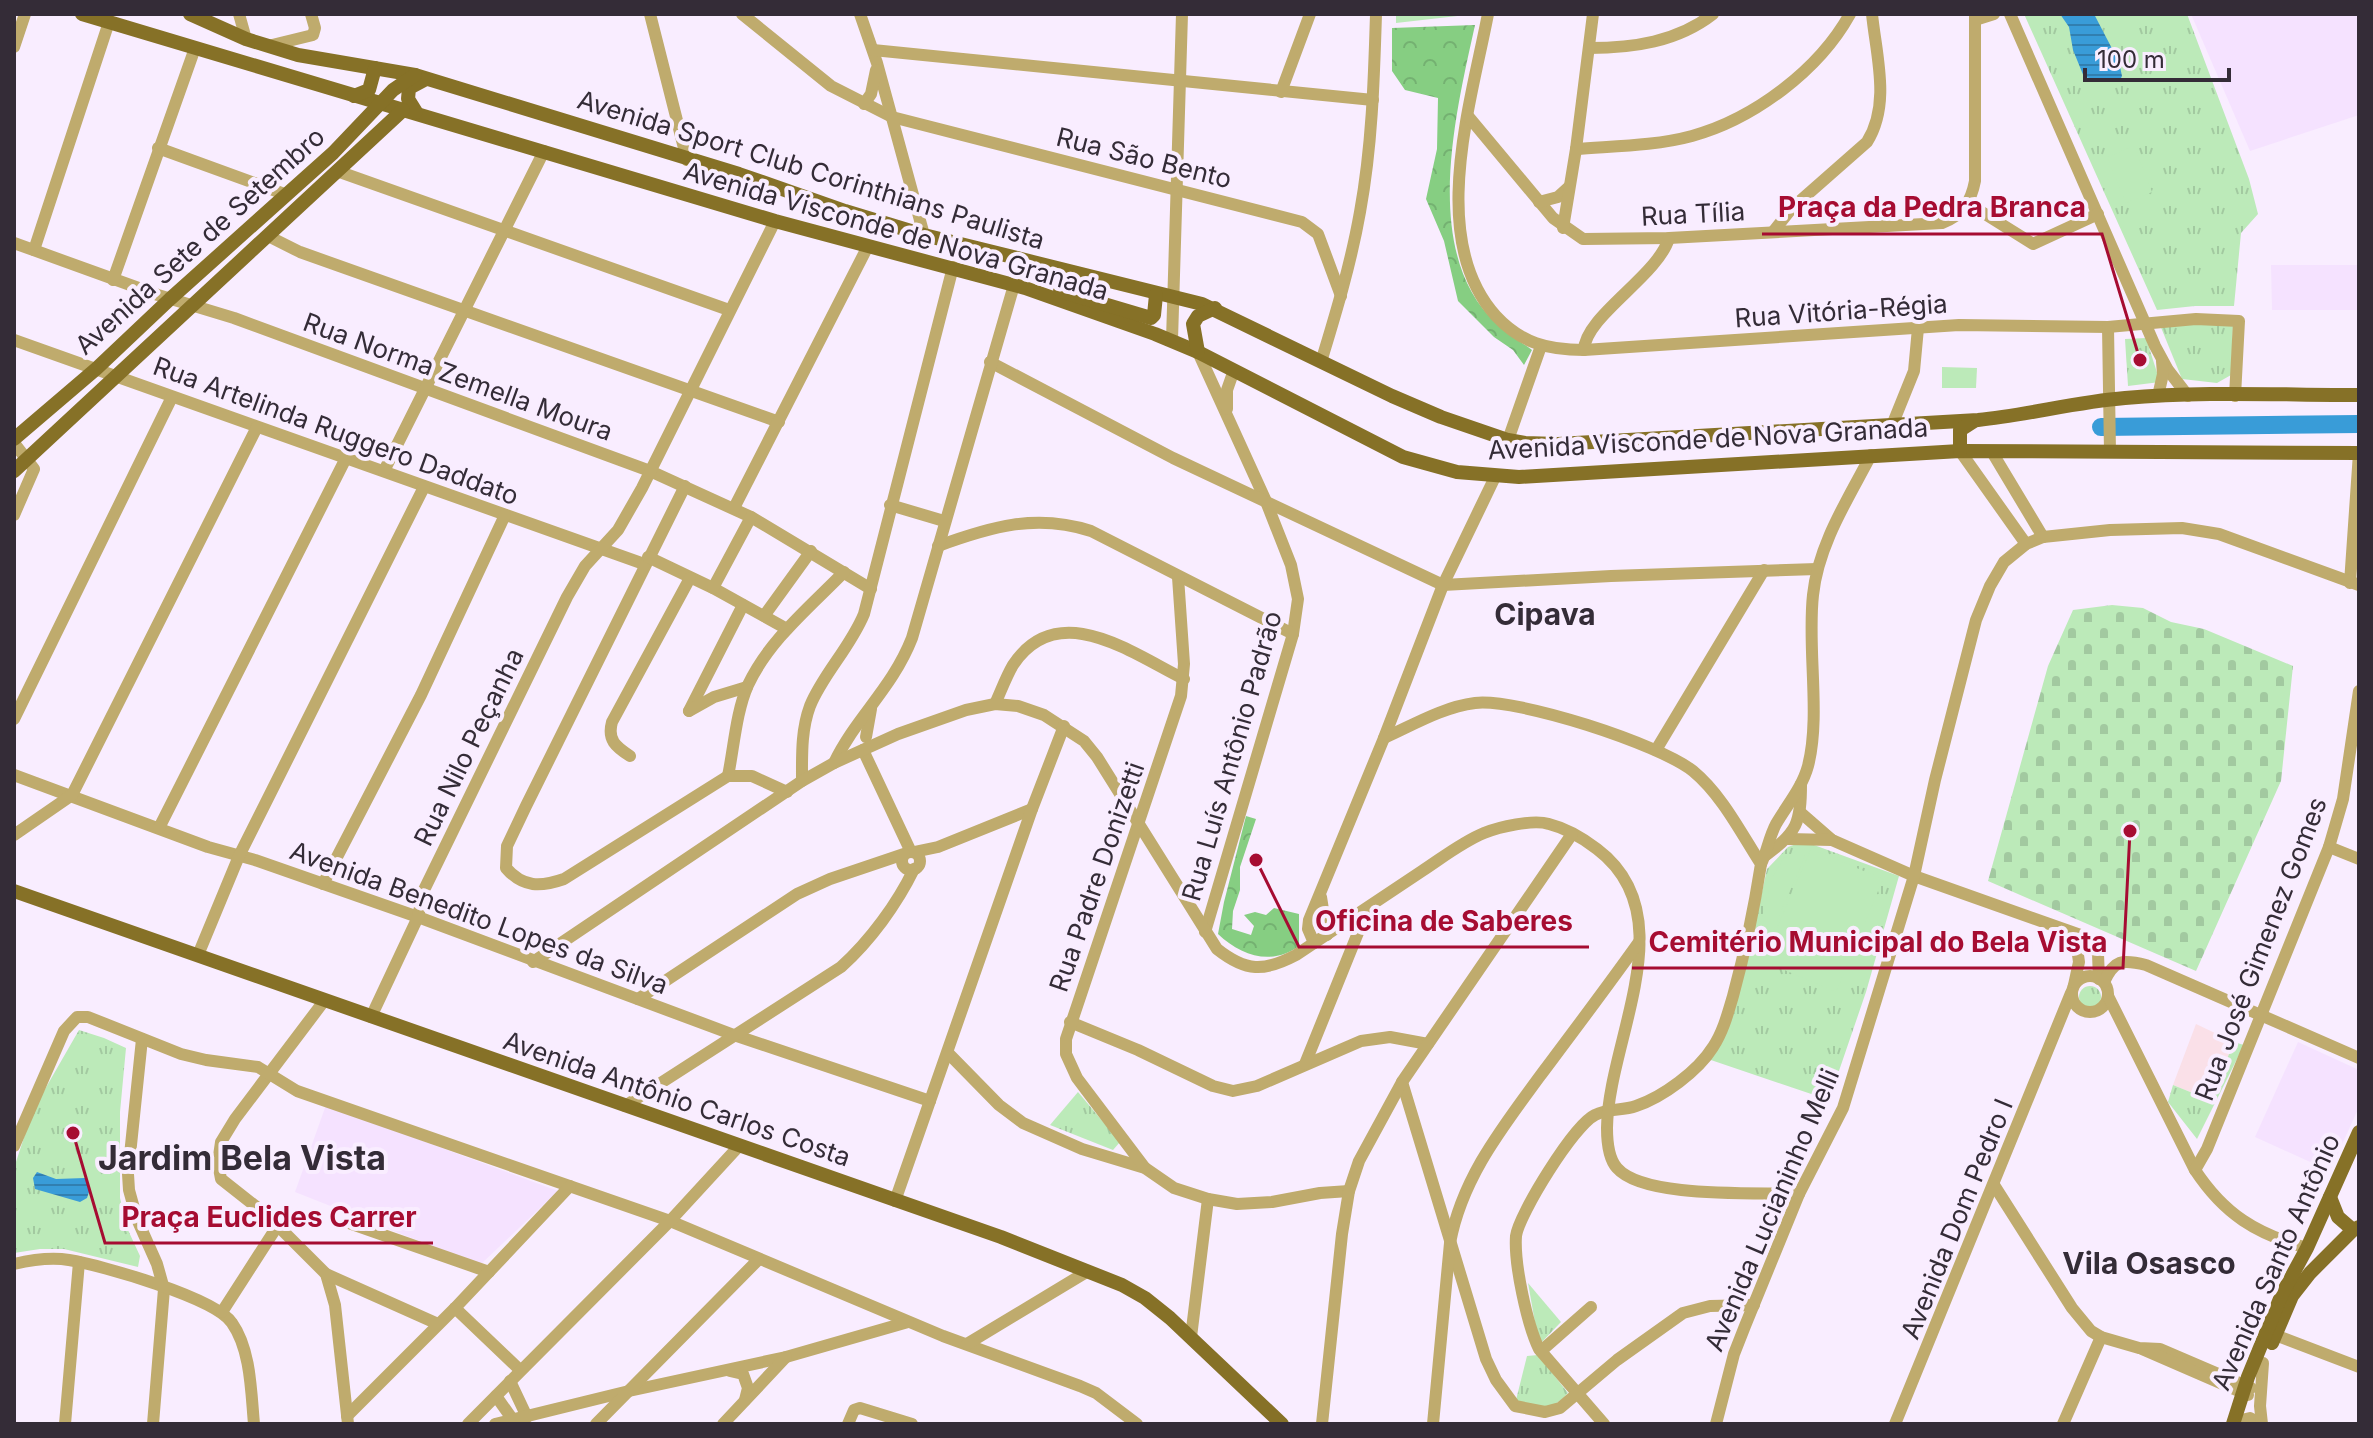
<svg xmlns="http://www.w3.org/2000/svg" width="2373" height="1438" viewBox="0 0 2373 1438" font-family="Inter,sans-serif">
	<style>
		.built { fill: #f5e2ff }
		.medical { fill: #fae0e8 }
		.grass { fill: url(#grass-tufts) }
		.forest { fill: url(#forest-crowns) }
		.cemetery { fill: url(#cemetery-stones) }
		.pitch { fill: #bceab9 }
		.water { fill: url(#water-rules) }
		.lines { fill: none; stroke-linecap: round; stroke-linejoin: round }
		.river { stroke: #399cd8; stroke-width: 18 }
		.minor { stroke: #bfab6d; stroke-width: 12 }
		.major { stroke: #867127; stroke-width: 14 }
		.labels { text-anchor: middle; stroke-width: 8; stroke-linejoin: round; paint-order: stroke }
		.street-label { font-size: 26px; fill: #342c37; stroke: #f9edff }
		.quarter-label { font-size: 30px; font-weight: bold; fill: #342c37; stroke: #f9edff }
		.district-label { font-size: 34px; font-weight: bold; fill: #342c37; stroke: #f9edff }
		.leader { fill: none; stroke: #a60c32; stroke-width: 3 }
		.callout-dot { fill: #a60c32; stroke: #f9edff; stroke-width: 3 }
		.callout-label { font-size: 28px; text-anchor: middle; font-weight: bold; fill: #a60c32; stroke: #f9edff; stroke-width: 8; stroke-linejoin: round; paint-order: stroke }
	</style>
	<defs>
		<pattern id="grass-tufts" width="24" height="20" patternUnits="userSpaceOnUse" patternTransform="scale(2)"><rect width="24" height="20" fill="#bceab9"/><path d="M3 7l-1-3M5 7V3M7 7l1-3M15 17l-1-3M17 17v-4M19 17l1-3" fill="none" stroke="#a2c9a0"/></pattern>
		<pattern id="forest-crowns" width="20" height="18" patternUnits="userSpaceOnUse" patternTransform="scale(2)"><rect width="20" height="18" fill="#86ce82"/><path d="M2 6a3 3 0 1 1 6 0M12 15a3 3 0 1 1 6 0" fill="none" stroke="#74b171"/></pattern>
		<pattern id="cemetery-stones" width="16" height="16" patternUnits="userSpaceOnUse" patternTransform="scale(2)"><rect width="16" height="16" fill="#bceab9"/><path d="M2 7V4a2 2 0 0 1 4 0v3zM10 15v-3a2 2 0 0 1 4 0v3z" fill="#a2c9a0"/></pattern>
		<pattern id="water-rules" width="6" height="5" patternUnits="userSpaceOnUse" patternTransform="scale(2)"><rect width="6" height="5" fill="#399cd8"/><path d="M0 2.5h6" fill="none" stroke="#317fb0"/></pattern>
	</defs>
	<rect width="100%" height="100%" fill="#f9edff"/>
	<!-- built -->
	<g class="built">
		<path d="M2191 14H2359V115L2250 151Z"/>
		<path d="M2271 265H2359V310H2272Z"/>
		<path d="M2298 1042 2359 1070V1107L2330 1171 2255 1137Z"/>
		<path d="M326 1105 558 1191 480 1265 295 1192Z"/>
	</g>
	<!-- medical -->
	<path class="medical" d="M2196 1024 2234 1042 2210 1100 2173 1085Z"/>
	<!-- grass -->
	<g class="grass">
		<path d="M2024 14H2187L2249 179 2258 214 2241 233 2234 306H2195L2157 310Z"/>
		<path d="M2160 325H2233L2231 375 2217 383 2182 379Z"/>
		<path d="M2146 338 2160 382 2128 386 2125 339Z"/>
		<path d="M1799 843 1814 845 1899 876 1866 992 1829 1100 1705 1058 1716 1046 1757 915 1767 869 1788 847Z"/>
		<circle cx="2090" cy="997" r="11"/>
		<path d="M79 1030 104 1038 126 1048 120 1112V1198L128 1230 140 1256 138 1267 64 1249H40L14 1253V1168L33 1110Z"/>
		<path d="M2234 1042 2244 1045 2197 1139 2168 1102 2173 1085 2210 1100Z"/>
		<path d="M1078 1092 1120 1142 1113 1150 1050 1125Z"/>
		<path d="M1528 1283 1561 1322 1539 1345Z"/>
		<path d="M1538 1355 1568 1393C1550 1413 1540 1408 1515 1404L1527 1356Z"/>
	</g>
	<!-- forest -->
	<g class="forest">
		<path d="M1475 25C1456 112 1420 254 1497 324 1507 334 1520 341 1532 350L1524 365 1513 350 1494 337 1458 301 1444 241 1426 199 1437 149 1438 98 1405 90 1392 71V28Z"/>
		<path d="M1246 816 1256 819 1240 867V890L1233 911 1232 929 1251 935 1254 926 1244 915 1255 912 1266 915 1274 908 1299 914V946C1272 966 1241 956 1218 934L1224 902Z"/>
	</g>
	<!-- cemetery -->
	<path class="cemetery" d="M2112 605 2143 608 2171 622 2204 629 2293 666 2281 781 2196 971 1988 881 2048 666 2073 610Z"/>
	<!-- pitch -->
	<g class="pitch">
		<path d="M1396 14H1475L1396 23Z"/>
		<path d="M2134 146 2152 192 2126 203 2107 157Z"/>
		<path d="M1942 367 1977 368 1976 388H1942Z"/>
		<path d="M1799 849 1807 850C1796 882 1778 911 1770 944L1811 849 1883 879 1836 992 1763 961 1754 948 1772 878 1783 859Z"/>
	</g>
	<!-- water -->
	<g class="water">
		<path d="M2060 14H2094L2119 62 2122 76 2120 80 2113 82 2084 77 2073 50 2069 27Z"/>
		<path d="M37 1172 56 1179 85 1178 90 1189 87 1198 80 1202 35 1189 33 1178Z"/>
	</g>
	<g class="lines">
		<!-- river -->
		<path class="river" d="M2101 427 2359 424"/>
		<!-- minor -->
		<g class="minor">
			<path d="M239 14 246 39"/>
			<path d="M650 14 687 160"/>
			<path d="M742 14 831 86 892 117 1302 222 1318 234 1341 296"/>
			<path d="M860 14 877 63 924 235"/>
			<path d="M1488 14C1471 103 1427 240 1496 316 1521 343 1548 350 1584 350L1959 325 2108 327 2196 319 2239 321 2235 396"/>
			<path d="M2010 14 2155 346 2168 370 2188 396"/>
			<path d="M1975 20 1994 14"/>
			<path d="M268 46 313 35 315 28 311 14"/>
			<path d="M14 47 25 14"/>
			<path d="M1589 48C1633 48 1677 42 1713 14"/>
			<path d="M873 50 1373 100"/>
			<path d="M1281 92 1310 14"/>
			<path d="M864 104 871 94 876 70"/>
			<path d="M1468 116 1553 218 1583 239 1669 238 1942 223C1962 216 1971 202 1975 181V14"/>
			<path d="M158 148 287 195"/>
			<path d="M1576 149C1615 146 1655 146 1692 136 1754 119 1819 70 1850 14"/>
			<path d="M337 171 729 310"/>
			<path d="M1539 202 1558 197 1569 187"/>
			<path d="M1969 204 2033 244 2098 214"/>
			<path d="M1563 228 1576 149 1593 14"/>
			<path d="M1773 232 1792 208 1867 142C1891 104 1876 55 1872 14"/>
			<path d="M268 236 300 252 779 422"/>
			<path d="M14 243 158 295 234 318 650 471 751 517 871 589"/>
			<path d="M34 250 109 22"/>
			<path d="M113 280 195 48"/>
			<path d="M2108 327 2110 452"/>
			<path d="M14 340 644 564"/>
			<path d="M1172 340 1182 14"/>
			<path d="M1584 350C1585 316 1658 276 1669 238"/>
			<path d="M1198 352 1265 499 1291 565 1298 599 1293 634 1205 932"/>
			<path d="M990 362 1173 458 1443 585 1611 576 1817 569"/>
			<path d="M1321 362C1336 313 1351 263 1360 212 1372 147 1374 80 1376 14"/>
			<path d="M2158 396 2163 374 2162 361"/>
			<path d="M1227 409V390L1234 370"/>
			<path d="M1893 423 1914 371 1918 328"/>
			<path d="M1508 440 1541 346"/>
			<path d="M14 443 34 469 14 515"/>
			<path d="M1960 451 2026 544"/>
			<path d="M1992 452 2043 537"/>
			<path d="M384 471 544 151"/>
			<path d="M685 486 526 806 507 846 506 868C523 888 541 887 564 879L728 776H752L787 792"/>
			<path d="M890 505 944 521"/>
			<path d="M734 508 868 246"/>
			<path d="M938 546C990 527 1036 513 1091 531L1293 634"/>
			<path d="M648 557 713 588 787 629"/>
			<path d="M2350 583 2359 453"/>
			<path d="M713 588 751 517"/>
			<path d="M764 616 811 551"/>
			<path d="M995 704C1001 691 1006 677 1013 665 1058 597 1133 654 1184 679"/>
			<path d="M689 711 743 605"/>
			<path d="M689 711 714 697 747 687"/>
			<path d="M14 719 172 397"/>
			<path d="M866 737 871 709"/>
			<path d="M1384 738C1413 725 1443 707 1475 703 1518 698 1659 744 1693 771 1722 795 1741 833 1761 864 1754 909 1745 952 1733 996 1728 1013 1723 1032 1713 1047 1698 1071 1663 1097 1636 1106 1622 1111 1608 1108 1595 1115 1574 1125 1519 1214 1516 1236 1514 1264 1527 1324 1539 1349L1604 1424"/>
			<path d="M863 750 911 852"/>
			<path d="M1656 750 1764 570"/>
			<path d="M630 756C616 747 607 740 612 722L690 578"/>
			<path d="M834 763C856 717 892 689 912 638L1014 285"/>
			<path d="M14 775 208 847 255 860 418 917 734 1035 930 1101"/>
			<path d="M728 776C734 747 736 712 748 685 769 640 810 607 844 572"/>
			<path d="M802 781C802 756 801 730 810 706 823 674 850 648 864 614L953 267"/>
			<path d="M1801 813 1832 840 1914 876 2086 937 2098 954 2099 979"/>
			<path d="M159 828 346 458"/>
			<path d="M14 835 72 795 257 427"/>
			<path d="M1788 839 1832 840"/>
			<path d="M2329 847 2359 859"/>
			<path d="M914 852 938 847 1032 809"/>
			<circle cx="911" cy="861" r="9"/>
			<path d="M1766 855C1797 833 1801 822 1801 784"/>
			<path d="M1761 864C1767 852 1769 837 1776 824 1787 805 1802 788 1808 766 1821 716 1807 648 1813 595 1818 545 1848 499 1871 455"/>
			<path d="M323 884 421 695 505 515"/>
			<path d="M1321 897 1327 935"/>
			<path d="M1314 943 1308 929 1309 920 1384 738 1443 585 1495 477"/>
			<path d="M198 955 239 856 424 487"/>
			<path d="M533 962 802 781 834 763 898 734 966 710 995 704 1018 706 1044 715 1084 741 1097 757 1217 949C1246 972 1264 972 1296 955 1338 927 1380 899 1422 871 1442 858 1462 842 1484 833 1499 827 1533 819 1549 824 1565 828 1584 839 1597 849 1686 916 1608 1040 1607 1128 1607 1141 1608 1158 1617 1168 1644 1199 1758 1192 1799 1194"/>
			<circle cx="2090" cy="994" r="18"/>
			<path d="M2104 982C2114 960 2122 959 2146 965L2359 1058"/>
			<path d="M2074 985 2079 962 2075 934"/>
			<path d="M2108 996 2195 1170C2224 1214 2256 1234 2307 1248"/>
			<path d="M638 999 797 894 830 879 904 854"/>
			<path d="M324 1001 235 1119 221 1142 218 1163 221 1179 268 1216 326 1274 335 1305 348 1424"/>
			<path d="M371 1017 418 917 423 892 567 597 585 566 618 530 642 488 775 221"/>
			<path d="M1070 1022 1138 1050 1213 1086 1233 1091 1257 1086 1361 1041 1390 1037 1428 1044"/>
			<path d="M142 1039 128 1174 129 1190 137 1219 157 1264 164 1289 153 1424"/>
			<path d="M948 1053 999 1105 1023 1123 1082 1149 1145 1168 1174 1188 1208 1199 1237 1204 1272 1202 1320 1193 1349 1191"/>
			<path d="M1305 1064 1368 908"/>
			<path d="M1402 1082 1486 1359 1496 1380 1515 1406 1545 1412 1560 1408 1617 1360 1683 1313 1710 1306 1754 1305"/>
			<path d="M625 1106 841 967C870 941 897 904 914 869"/>
			<path d="M14 1146 64 1031 77 1017H88L181 1054 206 1060 258 1067 297 1091 670 1221 943 1336 1080 1386 1096 1393 1137 1424"/>
			<path d="M1145 1168 1077 1078 1066 1054V1039L1181 696 1184 664 1178 577"/>
			<path d="M2195 1170 2207 1149 2329 847 2343 799 2359 691"/>
			<path d="M1994 1185 2072 1308 2091 1331 2101 1337 2139 1348 2160 1349 2251 1388"/>
			<path d="M895 1201 1032 809 1064 726"/>
			<path d="M349 1223 489 1272"/>
			<path d="M14 1264C31 1260 51 1257 69 1260 101 1265 216 1298 232 1323 251 1350 251 1392 254 1424"/>
			<path d="M326 1274 438 1324"/>
			<path d="M455 1308 520 1370"/>
			<path d="M222 1312 278 1225"/>
			<path d="M2275 1335 2359 1367"/>
			<path d="M1191 1337 1208 1199"/>
			<path d="M967 1344 1088 1271"/>
			<path d="M2142 1349 2248 1395"/>
			<path d="M1541 1351 1591 1307"/>
			<path d="M730 1371 743 1374 748 1388 745 1400"/>
			<path d="M510 1381 527 1417"/>
			<path d="M496 1396 513 1420"/>
			<path d="M347 1416 455 1308 570 1186"/>
			<path d="M2233 1422 2250 1418 2261 1424"/>
			<path d="M65 1424 79 1262"/>
			<path d="M468 1424 670 1221 739 1146"/>
			<path d="M495 1424 629 1391 786 1357 908 1322"/>
			<path d="M596 1424 758 1260"/>
			<path d="M723 1424 786 1357"/>
			<path d="M848 1424 854 1410 860 1408 912 1424"/>
			<path d="M1322 1424 1342 1234 1349 1191 1359 1161 1402 1082 1572 834"/>
			<path d="M1433 1424 1450 1243C1462 1178 1502 1128 1540 1076 1573 1032 1607 987 1639 942"/>
			<path d="M1716 1424 1734 1354 1745 1326 1799 1194 1843 1108 1914 876 1935 780 1976 620 1990 586 2004 562 2026 544 2043 537 2110 530 2182 528 2219 534 2359 585"/>
			<path d="M1895 1424 2071 993"/>
			<path d="M2063 1424 2101 1337"/>
			<path d="M2262 1424 2260 1406 2263 1363"/>
		</g>
		<!-- major -->
		<g class="major">
			<path d="M82 14 775 221 1025 288 1155 334 1198 352 1403 457 1457 472 1519 477 1960 451 2359 453"/>
			<path d="M190 14 246 39 298 55 415 75 739 174 845 211 924 235 1202 304 1392 396 1441 417 1508 440 1525 443 1558 444 1978 420C2028 415 2075 402 2125 398 2202 391 2281 395 2359 395"/>
			<path d="M354 96 369 90 375 68"/>
			<path d="M416 112 408 99 409 88 424 80"/>
			<path d="M1060 291 1151 318 1154 315 1156 295"/>
			<path d="M1198 352 1193 324 1198 316 1215 308"/>
			<path d="M14 439 96 369 170 299 333 153 393 90 415 75"/>
			<path d="M1960 451V430L1974 421"/>
			<path d="M14 471 403 110"/>
			<path d="M14 891 1001 1237 1122 1285 1145 1298 1170 1318 1282 1424"/>
			<path d="M2330 1197 2338 1217 2353 1230"/>
			<path d="M2272 1343 2292 1296 2310 1273 2353 1230 2359 1227"/>
			<path d="M2233 1424 2248 1377 2282 1294 2307 1248 2359 1132"/>
		</g>
	</g>
	<g class="labels">
		<!-- street labels -->
		<g class="street-label">
			<text transform="translate(1144 158) rotate(14)" y="9">Rua São Bento</text>
			<text transform="translate(811 170) rotate(17)" y="9">Avenida Sport Club Corinthians Paulista</text>
			<text transform="translate(1693 214) rotate(-3)" y="9">Rua Tília</text>
			<text transform="translate(896 231) rotate(16)" y="9">Avenida Visconde de Nova Granada</text>
			<text transform="translate(200 241) rotate(-42)" y="9">Avenida Sete de Setembro</text>
			<text transform="translate(1841 311) rotate(-4)" y="9">Rua Vitória-Régia</text>
			<text transform="translate(458 377) rotate(20)" y="9">Rua Norma Zemella Moura</text>
			<text transform="translate(336 431) rotate(20)" y="9">Rua Artelinda Ruggero Daddato</text>
			<text transform="translate(1708 439) rotate(-3)" y="9">Avenida Visconde de Nova Granada</text>
			<text transform="translate(469 747) rotate(-64)" y="9">Rua Nilo Peçanha</text>
			<text transform="translate(1232 756) rotate(-74)" y="9">Rua Luís Antônio Padrão</text>
			<text transform="translate(1097 877) rotate(-71)" y="9">Rua Padre Donizetti</text>
			<text transform="translate(479 918) rotate(20)" y="9">Avenida Benedito Lopes da Silva</text>
			<text transform="translate(2261 949) rotate(-69)" y="9">Rua José Gimenez Gomes</text>
			<text transform="translate(677 1099) rotate(19)" y="9">Avenida Antônio Carlos Costa</text>
			<text transform="translate(1772 1210) rotate(-67)" y="9">Avenida Lucianinho Melli</text>
			<text transform="translate(1957 1219) rotate(-68)" y="9">Avenida Dom Pedro I</text>
			<text transform="translate(2276 1262) rotate(-66)" y="9">Avenida Santo Antônio</text>
		</g>
		<!-- quarter labels -->
		<g class="quarter-label">
			<text x="1545" y="625">Cipava</text>
			<text x="2149" y="1274">Vila Osasco</text>
		</g>
		<!-- district labels -->
		<g class="district-label">
			<text x="242" y="1170">Jardim Bela Vista</text>
		</g>
	</g>
	<!-- callouts -->
	<path class="leader" d="M2140 360L2102 234H1762M1256 860L1299 947H1589M2130 831L2123 968H1632M73 1133L105 1243H433"/>
	<g class="callout-dot">
		<circle cx="2140" cy="360" r="8"/>
		<circle cx="1256" cy="860" r="8"/>
		<circle cx="2130" cy="831" r="8"/>
		<circle cx="73" cy="1133" r="8"/>
	</g>
	<g class="callout-label">
		<text x="1932" y="217">Praça da Pedra Branca</text>
		<text x="1444" y="931">Oficina de Saberes</text>
		<text x="1878" y="952">Cemitério Municipal do Bela Vista</text>
		<text x="269" y="1227">Praça Euclides Carrer</text>
	</g>
	<!-- border -->
	<rect width="2373" height="1438" fill="none" stroke="#342c37" stroke-width="32"/>
	<!-- scale -->
	<path d="M2085 68v12h144v-12" fill="none" stroke="#342c37" stroke-width="4"/>
	<text x="2097" y="68" font-size="24" fill="#342c37" stroke="#f9edff" stroke-width="6" paint-order="stroke">100 m</text>
</svg>
